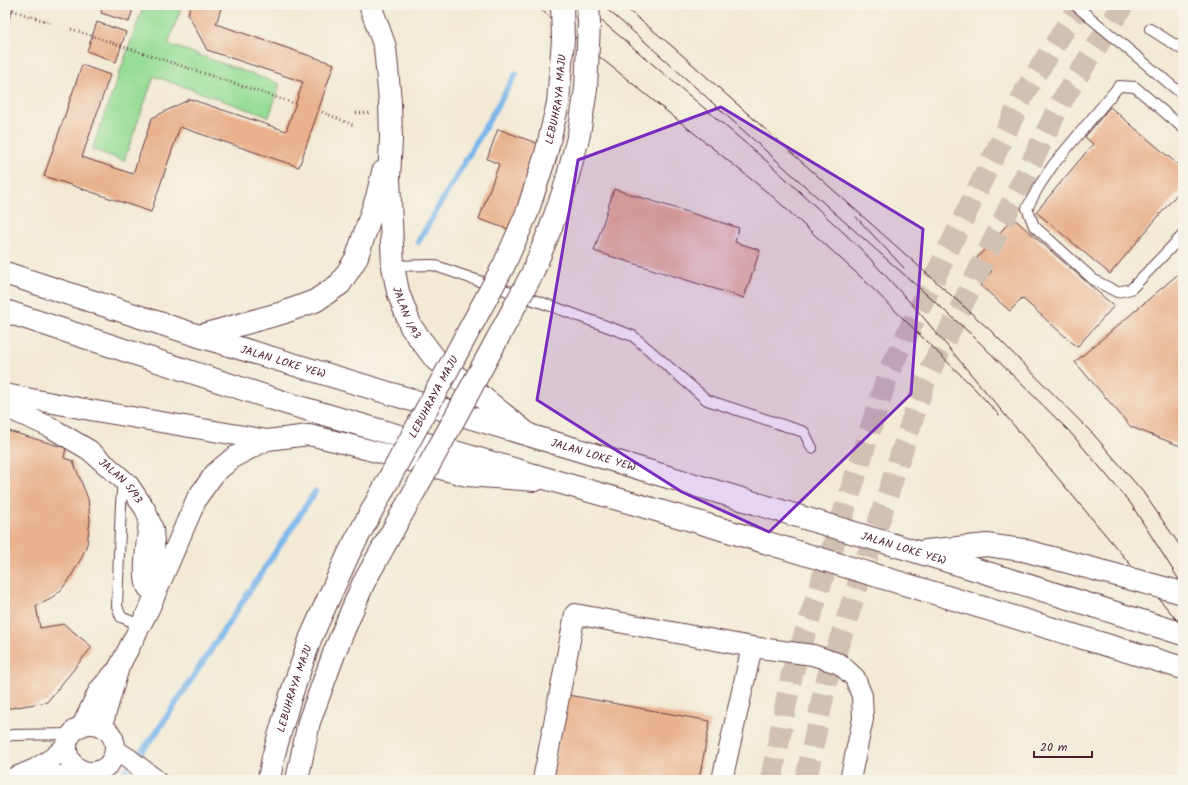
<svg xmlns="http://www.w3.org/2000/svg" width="1188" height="785" viewBox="0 0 1188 785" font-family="Kalam,sans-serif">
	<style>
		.green { fill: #96dd97; stroke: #707e61 }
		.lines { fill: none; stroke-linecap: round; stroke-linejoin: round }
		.stream { stroke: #79b5eb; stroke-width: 6 }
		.building { fill: #e9b18c }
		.highway-tunnel { stroke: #d0c1b3; stroke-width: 22; stroke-dasharray: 22 11; stroke-linecap: butt }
		.lane-casing { stroke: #633d44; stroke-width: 12 }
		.street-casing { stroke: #633d44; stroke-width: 22 }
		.secondary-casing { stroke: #633d44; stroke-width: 24 }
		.highway-casing { stroke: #633d44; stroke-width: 24 }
		.path { stroke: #633d44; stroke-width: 2.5; stroke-dasharray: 1 3; stroke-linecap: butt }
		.lane { stroke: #fff; stroke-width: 10 }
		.street { stroke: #fff; stroke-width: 20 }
		.secondary { stroke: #fff; stroke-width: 22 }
		.highway { stroke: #fff; stroke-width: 22 }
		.tram { stroke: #4a1f2b; stroke-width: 1 }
		.highway-bridge-casing { stroke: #633d44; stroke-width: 24; stroke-linecap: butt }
		.highway-bridge { stroke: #fff; stroke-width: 22 }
		.marked { fill: #7b2cbf; fill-opacity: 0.2; stroke: #7b2cbf; stroke-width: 3; stroke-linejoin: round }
		.labels { text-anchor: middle; stroke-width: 3; stroke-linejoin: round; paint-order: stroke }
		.street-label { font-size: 11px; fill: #4a1f2b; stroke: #f7f3e8 }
	</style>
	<rect width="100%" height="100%" fill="#f7f3e8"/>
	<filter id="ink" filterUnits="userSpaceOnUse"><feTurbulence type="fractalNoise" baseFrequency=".025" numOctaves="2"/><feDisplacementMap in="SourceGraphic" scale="8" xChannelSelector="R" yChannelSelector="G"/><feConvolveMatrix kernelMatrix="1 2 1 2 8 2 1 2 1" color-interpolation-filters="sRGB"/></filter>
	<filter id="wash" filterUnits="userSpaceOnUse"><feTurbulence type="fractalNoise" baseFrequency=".012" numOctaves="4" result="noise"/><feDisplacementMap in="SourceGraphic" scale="16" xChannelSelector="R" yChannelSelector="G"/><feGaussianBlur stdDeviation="0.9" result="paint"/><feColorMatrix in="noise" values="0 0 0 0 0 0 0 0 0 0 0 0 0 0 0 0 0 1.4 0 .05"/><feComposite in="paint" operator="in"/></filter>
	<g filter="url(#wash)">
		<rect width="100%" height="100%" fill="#f2ead5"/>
		<!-- green -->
		<path class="green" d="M144 5H182L168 44 280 84 269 117 154 76 124 161 92 149Z"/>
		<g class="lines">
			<!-- stream -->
			<g class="stream">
				<path d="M418 242 516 74"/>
				<path d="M118 780 154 736 315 492"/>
			</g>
		</g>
		<g id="blocks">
			<!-- building -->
			<g class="building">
				<path d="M5 5H14L5 30Z"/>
				<path d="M103 5H134L129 22 101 13Z"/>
				<path d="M191 5H222L216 24 334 64 299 167 180 127 151 212 44 176 82 65 110 75 82 157 133 174 152 118 190 99 286 131 303 82 207 50 188 14Z"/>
				<path d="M97 22 126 32 116 62 87 51Z"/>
				<path d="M1110 107 1183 169V187L1110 274 1036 212 1093 144 1085 137Z"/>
				<path d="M498 129 542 145 510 230 479 219 499 164 487 159Z"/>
				<path d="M614 189 739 228 735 242 760 250 744 298 594 251Z"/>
				<path d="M1013 218 1114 306 1077 347 1022 298 1010 311 980 285 992 271 977 258Z"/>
				<path d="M1183 270V447L1131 427 1075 362Z"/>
				<path d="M5 430 66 448 64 458 73 461 85 491 88 499 90 521 87 544 82 557 69 580 60 591 49 600 36 606 40 628 64 624 92 647 47 702 5 709Z"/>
				<path d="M568 695 710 721 699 780H551Z"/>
			</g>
		</g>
	</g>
	<g filter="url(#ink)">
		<use href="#blocks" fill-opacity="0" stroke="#633d44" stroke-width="1"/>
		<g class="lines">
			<!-- highway-tunnel -->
			<g class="highway-tunnel">
				<path d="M771 780 792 674 889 371 1027 88 1080 5"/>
				<path d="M806 780 826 682 925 381 1061 102 1123 5"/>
			</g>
			<defs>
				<g id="lane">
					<path d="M1075 5 1183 95"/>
					<path d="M1150 29 1183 50"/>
					<path d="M1183 128 1135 87 1119 86 1053 165 1039 186 1027 208 1034 226 1094 280 1117 292 1131 289 1183 235"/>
					<path d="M393 266 433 265 554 307 633 336 707 400 804 432 812 448"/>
					<path d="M123 480 121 504 117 606 121 617 140 625"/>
					<path d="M144 520C143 534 135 581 144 591 145 592 147 593 149 594"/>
					<path d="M5 736 14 735 71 734"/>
				</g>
				<g id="street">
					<path d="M5 394 90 410 267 440"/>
					<path id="s1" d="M5 407 50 427 89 450 128 484 145 509 153 529 155 557 151 587"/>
					<circle cx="91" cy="748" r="24"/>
					<path d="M82 726 99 690 114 673"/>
					<path d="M102 726 119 667 149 609 197 498 215 473 234 457 267 440 309 435 339 442 467 476 536 481"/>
					<path d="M115 750 129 759 156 780"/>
					<path d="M9 780 35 769 54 757 67 745"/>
					<path d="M43 780 82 771"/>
					<path d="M543 780 575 614 752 647 813 655 840 664 855 678 862 696 863 719 850 780"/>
					<path d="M722 780 752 647"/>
				</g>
				<g id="secondary">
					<path id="s2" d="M370 5 385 47 390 101 391 138 389 179 393 266 398 292 411 327 436 360 529 435"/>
					<path d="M199 336 282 313 315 301 340 284 356 259 377 197 383 172"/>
				</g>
				<g id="highway">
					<path id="s3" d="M5 273 199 336 1004 578 1183 634"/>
					<path d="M5 311 289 404 558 482 698 522 1183 668"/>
					<path d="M926 551 987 545 1023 550"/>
					<path d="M297 780 309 722 335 651"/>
				</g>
			</defs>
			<!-- lane casing -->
			<use href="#lane" class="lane-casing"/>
			<!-- street casing -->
			<use href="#street" class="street-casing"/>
			<!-- secondary casing -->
			<use href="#secondary" class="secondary-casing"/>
			<!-- highway casing -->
			<use href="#highway" class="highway-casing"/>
			<!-- path -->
			<g class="path">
				<path d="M5 8 51 23"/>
				<path d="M71 29 293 103"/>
				<path d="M322 112 353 125"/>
				<path d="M356 113H370"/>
			</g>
			<!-- lane -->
			<use href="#lane" class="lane"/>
			<!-- street -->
			<use href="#street" class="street"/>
			<!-- secondary -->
			<use href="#secondary" class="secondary"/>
			<!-- highway -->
			<use href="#highway" class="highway"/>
			<!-- tram -->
			<g class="tram">
				<path d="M535 5 772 196 863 279 974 388 999 415"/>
				<path d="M583 5 770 164 860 248 918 311 1181 625 1183 629"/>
				<path d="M602 5 643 40 837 215 971 334 1070 432 1131 504 1183 586"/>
				<path d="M622 5 672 46 989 329 1094 435 1143 492 1183 550"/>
				<path d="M856 217 904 268"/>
			</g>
			<defs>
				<g id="highway-bridge">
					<path d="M1023 550 1183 593"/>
					<path d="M335 651 363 584 449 429 532 274 551 227 565 187 579 134 586 89 589 23 588 5"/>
					<path id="s4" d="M269 780 273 757 290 698 311 637 349 553 504 265 527 213 546 154 558 103 563 39 562 5"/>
				</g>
			</defs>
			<!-- highway-bridge casing -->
			<use href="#highway-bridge" class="highway-bridge-casing"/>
			<!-- highway-bridge -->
			<use href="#highway-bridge" class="highway-bridge"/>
		</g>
	</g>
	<!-- marked area -->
	<path class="marked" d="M721 107 923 229 911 394 769 532 682 492 537 400 578 160Z"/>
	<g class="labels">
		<!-- street labels -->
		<g class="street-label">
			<text dy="4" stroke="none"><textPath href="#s4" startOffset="743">LEBUHRAYA MAJU</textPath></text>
			<text dy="4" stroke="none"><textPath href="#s2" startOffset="313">JALAN 1/93</textPath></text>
			<text dy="4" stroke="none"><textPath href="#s3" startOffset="292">JALAN LOKE YEW</textPath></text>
			<text dy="4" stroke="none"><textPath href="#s4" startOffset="419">LEBUHRAYA MAJU</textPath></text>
			<text dy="4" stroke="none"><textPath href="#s3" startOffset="616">JALAN LOKE YEW</textPath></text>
			<text dy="4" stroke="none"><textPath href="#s1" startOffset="139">JALAN 5/93</textPath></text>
			<text dy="4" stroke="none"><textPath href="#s3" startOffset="940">JALAN LOKE YEW</textPath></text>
			<text dy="4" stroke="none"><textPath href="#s4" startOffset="95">LEBUHRAYA MAJU</textPath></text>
		</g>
	</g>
	<!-- margin -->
	<rect width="1188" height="785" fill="none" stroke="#f7f3e8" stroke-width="20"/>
	<!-- scale -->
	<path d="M1034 751v6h58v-6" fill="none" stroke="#4a1f2b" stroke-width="2"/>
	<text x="1040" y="751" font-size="12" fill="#4a1f2b" stroke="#f7f3e8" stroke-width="3" paint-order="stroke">20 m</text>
</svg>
